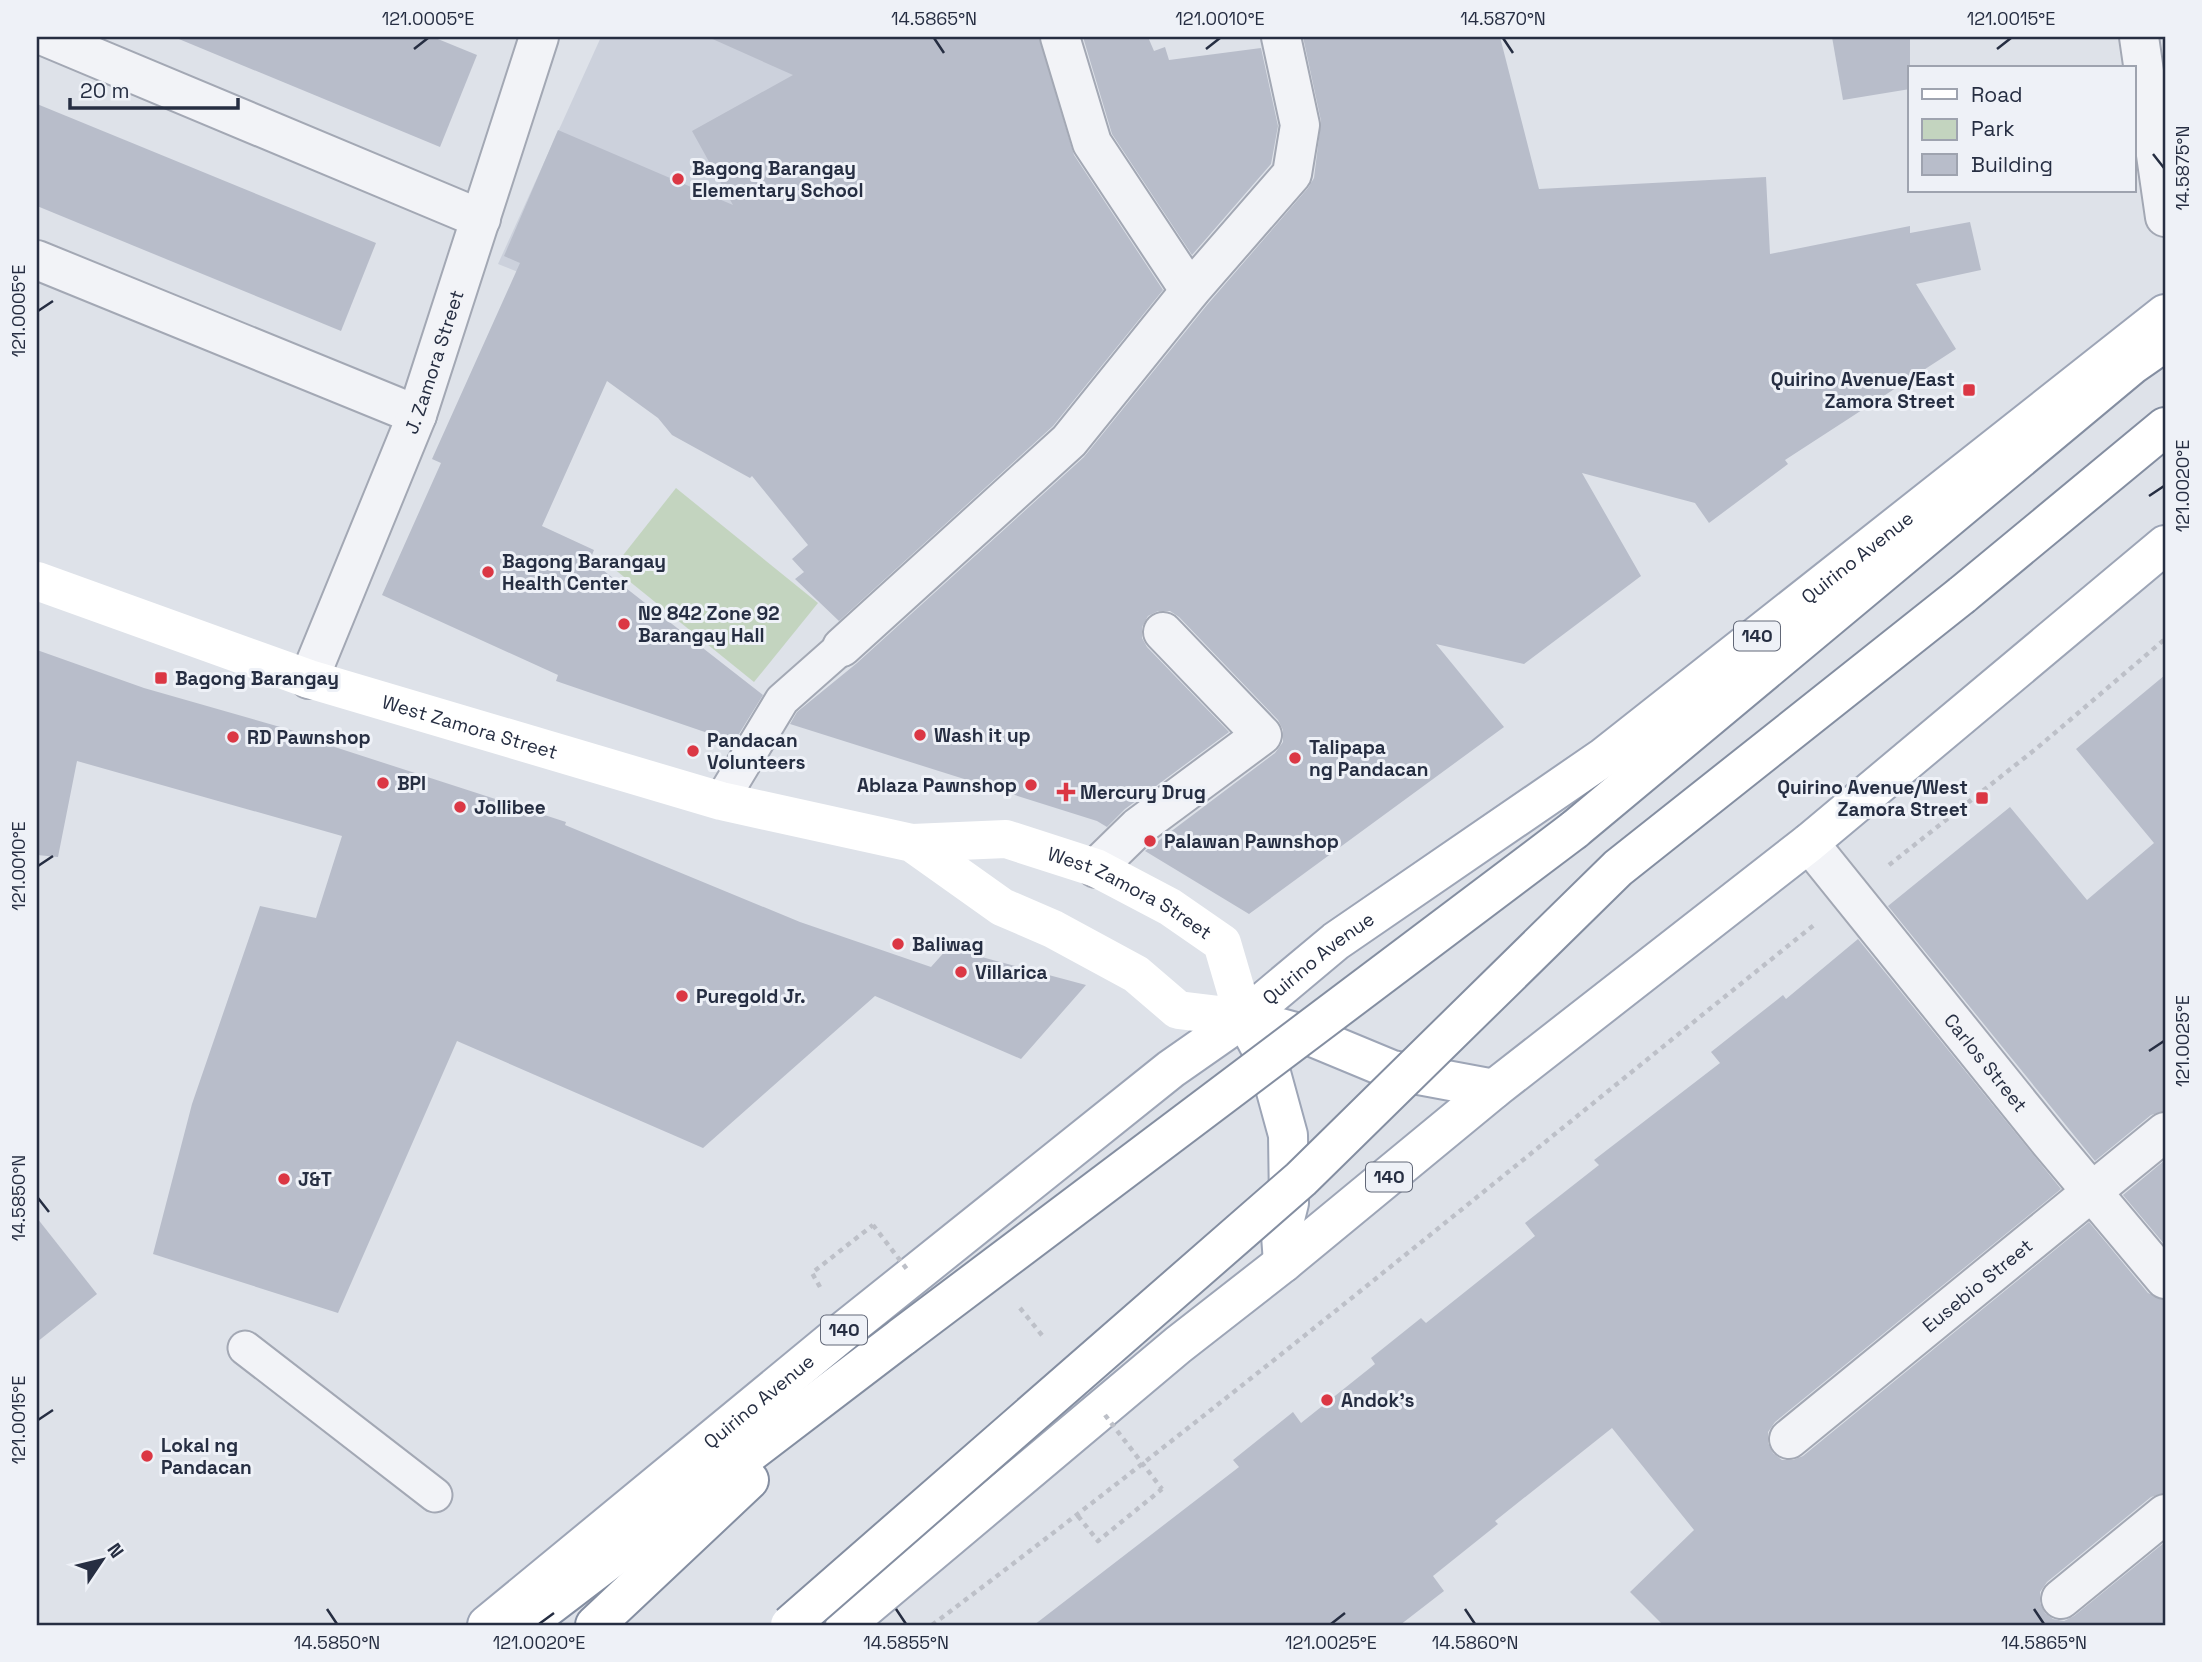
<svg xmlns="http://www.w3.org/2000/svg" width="2202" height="1662" viewBox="0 0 2202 1662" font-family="'Space Grotesk',sans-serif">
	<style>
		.built { fill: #ccd1dc }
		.green { fill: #c3d4bf }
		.building { fill: #b8bdca }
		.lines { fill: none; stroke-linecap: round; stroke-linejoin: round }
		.lane-casing { stroke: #a3a8b4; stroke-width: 37 }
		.street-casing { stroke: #a3a8b4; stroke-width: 42 }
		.primary-casing { stroke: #9da5b6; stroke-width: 42 }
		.highway-casing { stroke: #848ea1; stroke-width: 42 }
		.path { stroke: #bdc0c8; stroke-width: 4.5; stroke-dasharray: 5 5; stroke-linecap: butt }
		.lane { stroke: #f2f3f7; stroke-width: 33 }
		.street { stroke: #f2f3f7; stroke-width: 38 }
		.secondary { stroke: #fff; stroke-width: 38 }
		.primary { stroke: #fff; stroke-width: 38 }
		.highway { stroke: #fff; stroke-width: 38 }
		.highway-bridge-casing { stroke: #848ea1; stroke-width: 42; stroke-linecap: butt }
		.path-bridge { stroke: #bdc0c8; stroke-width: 4.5; stroke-dasharray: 5 5; stroke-linecap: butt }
		.highway-bridge { stroke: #fff; stroke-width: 38 }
		.ticks { fill: none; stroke: #262e42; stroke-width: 2.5 }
		.poi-dot { fill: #db3744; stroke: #eef1f7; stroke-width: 2.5 }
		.labels { text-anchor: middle; stroke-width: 6; stroke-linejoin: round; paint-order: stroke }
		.shield { fill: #eef1f7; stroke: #626878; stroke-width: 2 }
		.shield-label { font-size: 18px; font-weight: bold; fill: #262e42 }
		.poi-label { font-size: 19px; font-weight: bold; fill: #262e42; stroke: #eef1f7; text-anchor: start }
		.street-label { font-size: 19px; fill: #262e42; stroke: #eef1f7 }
		.neatline { fill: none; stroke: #262e42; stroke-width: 2.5 }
		.ticks-label { font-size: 18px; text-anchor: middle; fill: #262e42 }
	</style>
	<rect width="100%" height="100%" fill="#dee2e9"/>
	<!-- built -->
	<path class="built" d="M601 37H870L915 125 673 333 498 264Z"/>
	<!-- green -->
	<path class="green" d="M676 488 818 603 754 682 613 568Z"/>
	<!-- building -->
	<g class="building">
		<path d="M174 37H433L477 55 440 147Z"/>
		<path d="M708 37H1039L1074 155 1163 290 1053 426 839 621 795 579 804 572 792 559 808 545 752 476 750 478 672 435 658 418 607 381 542 526 594 550 590 560 763 695 734 742 556 681 558 675 382 595 441 463 432 459 520 263 504 256 558 130 733 205 692 131 793 75Z"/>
		<path d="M1083 37H1148L1154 51 1165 47 1169 60 1261 48 1278 126 1271 164 1192 255 1112 134Z"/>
		<path d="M1303 37H1500L1539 189 1766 177 1770 254 1910 226V233L1970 222 1981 270 1916 284 1956 349 1785 460 1788 464 1709 523 1695 503 1582 473 1641 576 1524 664 1436 644 1504 727 1249 914 1145 851 1275 753 1283 742V730L1278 720 1179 617 1170 611H1158L1148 616 1142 627V638L1147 647 1229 732 1125 809 1107 827 1097 821 790 724 797 712 857 663 1084 457 1207 305 1308 188 1314 178 1321 121Z"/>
		<path d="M1832 37H1910V89L1843 100Z"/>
		<path d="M37 104 376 243 341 331 37 206Z"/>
		<path d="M37 650 144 688 308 735 307 738 566 822 565 825 800 922 931 967 948 948 1086 985 1021 1059 875 996 703 1148 457 1041 338 1313 153 1254 192 1104 260 906 316 918 342 836 77 761 58 857 37 855Z"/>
		<path d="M2165 675V1111L2151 1115 2095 1161 1888 906 2010 807 2087 900 2154 843 2076 749Z"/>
		<path d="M1858 939 2061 1189 1775 1422 1768 1432V1443L1773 1453 1782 1460H1793L1803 1456 2089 1222 2148 1293 2165 1300V1493L2151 1497 2047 1582 2040 1592V1603L2045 1613 2053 1619 2064 1621 2074 1616 2165 1542V1625H1663L1630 1592 1694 1530 1612 1428 1495 1521 1498 1524 1433 1576 1444 1591 1400 1625H1034L1239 1467 1233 1460 1293 1412 1301 1423 1375 1364 1371 1358 1421 1318 1426 1323 1535 1236 1525 1223 1599 1165 1594 1160 1720 1063 1711 1052 1783 995 1786 999Z"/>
		<path d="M2165 1160V1245L2123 1195Z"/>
		<path d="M37 1218 97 1294 37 1342Z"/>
	</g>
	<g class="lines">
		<defs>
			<g id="lane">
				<path d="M721 801 782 700 842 647"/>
				<path d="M245 1348 435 1495"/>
			</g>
			<g id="street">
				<path d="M46 37 481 219"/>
				<path d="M1060 37 1092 143 1190 291"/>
				<path d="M2139 37 2165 217"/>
				<path d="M37 260 417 415"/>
				<path d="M842 647 1069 441 1190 291 1292 174 1300 125 1281 37"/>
				<path id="s1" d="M309 679 417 415 539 37"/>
				<path id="s2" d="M1809 843 2050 1142 2165 1279"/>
				<path d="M1096 868 1138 827 1262 735 1163 632"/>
				<path id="s3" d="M1789 1439 2165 1132"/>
				<path d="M2061 1599 2165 1514"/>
			</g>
			<g id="primary">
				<path d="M1244 1018 1310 1036 1392 1070 1494 1089"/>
				<path d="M1252 1032 1268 1062 1288 1135 1289 1203 1281 1235 1283 1263"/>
				<path id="s5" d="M487 1625 845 1330 1171 1069 1244 1018 1336 941 1604 757 2165 314"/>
				<path d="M845 1625 1178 1345 1283 1263 1494 1089 1809 843 2165 545"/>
			</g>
			<g id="highway">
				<path d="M1962 595 2165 427"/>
				<path d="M1574 830 2132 365 2165 342"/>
				<path d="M524 1625 903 1336"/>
				<path d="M595 1625 749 1480"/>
			</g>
		</defs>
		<!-- lane casing -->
		<use href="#lane" class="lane-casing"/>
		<!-- street casing -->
		<use href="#street" class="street-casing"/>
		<!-- primary casing -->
		<use href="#primary" class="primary-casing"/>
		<!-- highway casing -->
		<use href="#highway" class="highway-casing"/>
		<!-- path -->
		<g class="path">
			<path d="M1889 865 2037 748 2165 639"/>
			<path d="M820 1287 812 1273 873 1225"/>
			<path d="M1078 1516 1098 1541 1162 1489"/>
			<path d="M932 1625C1232 1400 1521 1160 1814 925"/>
		</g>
		<!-- lane -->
		<use href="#lane" class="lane"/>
		<!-- street -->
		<use href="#street" class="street"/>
		<!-- secondary -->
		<path class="secondary" id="s4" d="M37 581 309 679 721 801 912 843 1006 839 1096 868 1170 907 1222 943 1244 1018 1178 1010 1136 974 1053 929 1002 907 912 843"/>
		<!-- primary -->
		<use href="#primary" class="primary"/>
		<!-- highway -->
		<use href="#highway" class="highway"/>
		<defs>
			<g id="highway-bridge">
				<path d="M903 1336 1574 830"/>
				<path d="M790 1625 1301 1179 1618 868 1962 595"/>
			</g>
		</defs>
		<!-- highway-bridge casing -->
		<use href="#highway-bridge" class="highway-bridge-casing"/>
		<!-- path-bridge -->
		<g class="path-bridge">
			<path d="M873 1225 909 1272"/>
			<path d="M1020 1308 1045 1339"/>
			<path d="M1105 1415 1162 1489"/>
		</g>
		<!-- highway-bridge -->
		<use href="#highway-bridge" class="highway-bridge"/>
	</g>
	<!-- ticks -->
	<path class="ticks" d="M934 38 944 53M1503 38 1513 53M414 49 428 38M1206 49 1220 38M1997 49 2011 38M2153 154 2164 168M38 311 53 301M2149 496 2164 486M38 866 53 856M2149 1051 2164 1041M38 1198 49 1212M38 1420 53 1410M327 1609 337 1624M896 1609 906 1624M1465 1609 1475 1624M2034 1609 2044 1624M539 1624 554 1613M1331 1624 1345 1613"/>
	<!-- markers -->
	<g class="poi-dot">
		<circle cx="678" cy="179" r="7"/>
		<rect x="1962" y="383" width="14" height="14" rx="3.5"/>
		<circle cx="488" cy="572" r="7"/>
		<circle cx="624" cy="624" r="7"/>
		<rect x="154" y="671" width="14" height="14" rx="3.5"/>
		<circle cx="920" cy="735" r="7"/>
		<circle cx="233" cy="737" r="7"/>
		<circle cx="693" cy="751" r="7"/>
		<circle cx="1295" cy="758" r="7"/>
		<circle cx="383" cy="783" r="7"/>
		<circle cx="1031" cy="785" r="7"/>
		<path d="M1062.5 781.5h7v7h7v7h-7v7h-7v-7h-7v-7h7z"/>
		<rect x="1975" y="791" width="14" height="14" rx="3.5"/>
		<circle cx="460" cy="807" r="7"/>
		<circle cx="1150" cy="841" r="7"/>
		<circle cx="898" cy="944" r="7"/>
		<circle cx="961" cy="972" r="7"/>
		<circle cx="682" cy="996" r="7"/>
		<circle cx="284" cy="1179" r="7"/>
		<circle cx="1327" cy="1400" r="7"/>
		<circle cx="147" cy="1456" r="7"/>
	</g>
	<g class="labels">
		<!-- shield labels -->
		<g class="shield">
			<rect x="1734" y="621.5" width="46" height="29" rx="5"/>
			<rect x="1366" y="1162.5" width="46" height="29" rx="5"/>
			<rect x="821" y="1315.5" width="46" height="29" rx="5"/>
		</g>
		<g class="shield-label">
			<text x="1757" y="642">140</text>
			<text x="1389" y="1183">140</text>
			<text x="844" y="1336">140</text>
		</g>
		<!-- poi labels -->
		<g class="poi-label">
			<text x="692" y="175">Bagong Barangay<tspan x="692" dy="22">Elementary School</tspan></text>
			<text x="1955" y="386" text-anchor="end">Quirino Avenue/East<tspan x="1955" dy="22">Zamora Street</tspan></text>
			<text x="502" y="568">Bagong Barangay<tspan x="502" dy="22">Health Center</tspan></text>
			<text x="638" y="620">№ 842 Zone 92<tspan x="638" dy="22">Barangay Hall</tspan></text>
			<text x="175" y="685">Bagong Barangay</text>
			<text x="934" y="742">Wash it up</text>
			<text x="247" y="744">RD Pawnshop</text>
			<text x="707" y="747">Pandacan<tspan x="707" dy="22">Volunteers</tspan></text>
			<text x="1309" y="754">Talipapa<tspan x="1309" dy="22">ng Pandacan</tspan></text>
			<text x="397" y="790">BPI</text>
			<text x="1017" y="792" text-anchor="end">Ablaza Pawnshop</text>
			<text x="1968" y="794" text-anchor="end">Quirino Avenue/West<tspan x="1968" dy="22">Zamora Street</tspan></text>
			<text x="1080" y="799">Mercury Drug</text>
			<text x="474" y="814">Jollibee</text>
			<text x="1164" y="848">Palawan Pawnshop</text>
			<text x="912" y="951">Baliwag</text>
			<text x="975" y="979">Villarica</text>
			<text x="696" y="1003">Puregold Jr.</text>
			<text x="298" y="1186">J&amp;T</text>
			<text x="1341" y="1407">Andok's</text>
			<text x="161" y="1452">Lokal ng<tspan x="161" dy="22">Pandacan</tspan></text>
		</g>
		<!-- street labels -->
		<g class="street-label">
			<text dy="7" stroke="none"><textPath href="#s1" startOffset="341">J. Zamora Street</textPath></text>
			<text dy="7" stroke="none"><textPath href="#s5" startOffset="1738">Quirino Avenue</textPath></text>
			<text dy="7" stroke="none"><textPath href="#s4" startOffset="457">West Zamora Street</textPath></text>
			<text dy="7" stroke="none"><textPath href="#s4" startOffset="1144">West Zamora Street</textPath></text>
			<text dy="7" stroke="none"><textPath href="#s5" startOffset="1066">Quirino Avenue</textPath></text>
			<text dy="7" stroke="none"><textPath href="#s2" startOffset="282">Carlos Street</textPath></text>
			<text dy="7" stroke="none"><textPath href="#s3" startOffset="243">Eusebio Street</textPath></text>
			<text dy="7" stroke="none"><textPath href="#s5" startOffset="352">Quirino Avenue</textPath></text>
		</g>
	</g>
	<!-- border -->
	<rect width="2202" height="1662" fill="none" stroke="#eef1f7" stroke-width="77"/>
	<!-- legend -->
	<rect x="1908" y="66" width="228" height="126" fill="#eef1f7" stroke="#9ea3af" stroke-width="2"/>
	<rect x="1922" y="89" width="35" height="10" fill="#ffffff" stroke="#9ea3af" stroke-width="2"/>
	<text x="1971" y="102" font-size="21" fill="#262e42">Road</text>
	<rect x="1922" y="119" width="35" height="21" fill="#c3d4bf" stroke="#9ea3af" stroke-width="2"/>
	<text x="1971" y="136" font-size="21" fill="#262e42">Park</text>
	<rect x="1922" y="154" width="35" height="21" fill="#b8bdca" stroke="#9ea3af" stroke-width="2"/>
	<text x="1971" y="172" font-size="21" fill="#262e42">Building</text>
	<!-- north arrow -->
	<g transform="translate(102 1560) rotate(55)" stroke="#eef1f7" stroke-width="5" paint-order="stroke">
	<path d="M0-5L12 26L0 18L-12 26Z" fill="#262e42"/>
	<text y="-10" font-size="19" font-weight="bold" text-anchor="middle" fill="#262e42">N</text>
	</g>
	<!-- scale -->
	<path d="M70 98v10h168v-10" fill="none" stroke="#262e42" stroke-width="3.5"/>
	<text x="80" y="98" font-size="21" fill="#262e42" stroke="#eef1f7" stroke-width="5" paint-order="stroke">20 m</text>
	<rect x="38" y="38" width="2126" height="1586" class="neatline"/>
	<g class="ticks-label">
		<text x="428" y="25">121.0005°E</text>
		<text x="934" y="25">14.5865°N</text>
		<text x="1220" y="25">121.0010°E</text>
		<text x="1503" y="25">14.5870°N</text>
		<text x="2011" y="25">121.0015°E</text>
		<text transform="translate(2183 168) rotate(-90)" y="6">14.5875°N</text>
		<text transform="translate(19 311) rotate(-90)" y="6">121.0005°E</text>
		<text transform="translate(2183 486) rotate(-90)" y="6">121.0020°E</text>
		<text transform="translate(19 866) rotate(-90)" y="6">121.0010°E</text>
		<text transform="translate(2183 1041) rotate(-90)" y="6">121.0025°E</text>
		<text transform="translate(19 1198) rotate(-90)" y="6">14.5850°N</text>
		<text transform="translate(19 1420) rotate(-90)" y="6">121.0015°E</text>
		<text x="337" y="1649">14.5850°N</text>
		<text x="539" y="1649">121.0020°E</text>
		<text x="906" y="1649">14.5855°N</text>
		<text x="1331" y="1649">121.0025°E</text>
		<text x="1475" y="1649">14.5860°N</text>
		<text x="2044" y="1649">14.5865°N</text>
	</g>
</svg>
